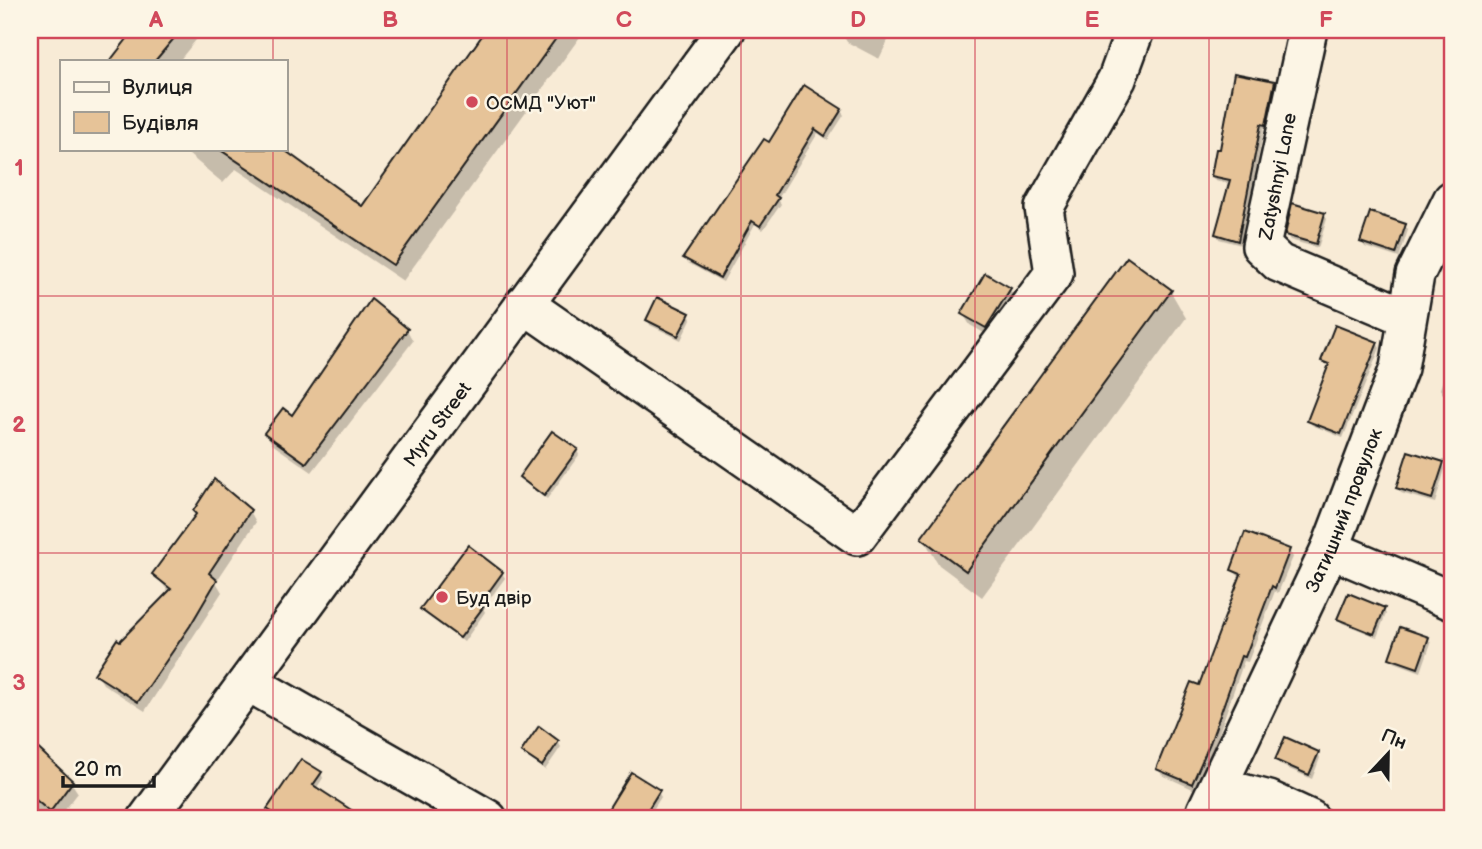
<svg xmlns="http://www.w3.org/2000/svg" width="1482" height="849" viewBox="0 0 1482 849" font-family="'Balsamiq Sans',sans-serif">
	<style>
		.shadow { fill: #0003 }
		.building { fill: #e6c398; stroke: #1c1c1c; stroke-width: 2 }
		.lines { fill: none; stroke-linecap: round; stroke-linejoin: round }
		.minor-casing { stroke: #1c1c1c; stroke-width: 42 }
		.minor { stroke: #fcf5e5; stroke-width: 37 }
		.grid { fill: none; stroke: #d1495b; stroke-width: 2; stroke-opacity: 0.55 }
		.poi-dot { fill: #d1495b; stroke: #fcf5e5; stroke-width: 2.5 }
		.labels { text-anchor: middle; stroke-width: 5; stroke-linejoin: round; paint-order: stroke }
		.poi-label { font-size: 19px; fill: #1c1c1c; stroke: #fcf5e5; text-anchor: start }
		.street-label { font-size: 19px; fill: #1c1c1c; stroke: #fcf5e5 }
		.neatline { fill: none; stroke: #d1495b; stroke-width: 2.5 }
		.grid-label { font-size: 23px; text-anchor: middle; font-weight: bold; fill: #d1495b }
	</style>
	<rect width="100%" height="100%" fill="#f8ebd6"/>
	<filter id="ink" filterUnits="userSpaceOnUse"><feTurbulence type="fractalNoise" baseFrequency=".0143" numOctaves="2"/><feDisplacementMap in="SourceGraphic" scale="14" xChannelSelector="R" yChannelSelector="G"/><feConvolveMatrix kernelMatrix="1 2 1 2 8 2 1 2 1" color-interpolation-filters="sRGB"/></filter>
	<g filter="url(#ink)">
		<!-- shadow -->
		<g class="shadow">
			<path d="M136 30H204L179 61H112Z"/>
			<path d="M488 30H585L403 281 236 169 223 183 182 149H280L362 208Z"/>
			<path d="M848 30H893L879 59 847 42 844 37Z"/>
			<path d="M1274 83 1277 88 1268 129 1264 128 1241 245 1219 239 1217 234 1231 184 1215 181 1212 176 1221 151Z"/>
			<path d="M841 111 844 115 828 140 818 133 778 199 781 204 763 230 755 224 723 282 688 263 685 258 769 144Z"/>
			<path d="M1324 214 1327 219 1318 248 1290 240 1287 235Z"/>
			<path d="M1405 226 1408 230 1399 258 1365 247 1362 242Z"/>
			<path d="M1010 290 1016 300 993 338 970 325 963 314Z"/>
			<path d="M1171 292 1186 318 982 597 939 565 923 538Z"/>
			<path d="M371 302 407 330 413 341 312 472 272 444 266 433 292 418Z"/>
			<path d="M689 314 691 319 681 340 650 325 648 320Z"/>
			<path d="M1377 343 1380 348 1343 438 1312 425 1309 421 1330 367 1323 360Z"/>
			<path d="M1450 359 1452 360V397L1443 394 1440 389Z"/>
			<path d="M577 450 579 455 547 499 522 477Z"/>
			<path d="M1443 464 1445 469 1435 503 1401 493 1398 488Z"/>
			<path d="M250 511 256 522 216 582 222 592 145 711 103 684 97 674 120 644 170 593 154 574Z"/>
			<path d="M1289 551 1293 557 1278 593 1275 591 1248 662 1244 661 1213 750 1195 790 1162 775 1158 769 1200 687 1241 578 1232 570Z"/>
			<path d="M502 573 505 578 483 608 485 612 464 642 423 609Z"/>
			<path d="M1383 609 1386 614 1377 637 1342 623 1339 618Z"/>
			<path d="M1428 639 1431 643 1421 672 1394 662 1391 657Z"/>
			<path d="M558 742 561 747 545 770 523 753Z"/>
			<path d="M40 753 71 782 78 793 58 819H30V764Z"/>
			<path d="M1318 753 1320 758 1312 779 1280 765 1277 760Z"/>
			<path d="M321 773 323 778 316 789 346 812 341 819H281L272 814 269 809Z"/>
			<path d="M658 792 661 797 647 819H610L607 814Z"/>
		</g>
		<!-- building -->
		<g class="building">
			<path d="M134 30H181L155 61H110Z"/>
			<path d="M486 30H562L393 265 219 149H283L362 206Z"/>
			<path d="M1234 73 1275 81 1266 125 1261 124 1238 241 1215 234 1230 180 1211 176 1216 149H1220Z"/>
			<path d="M804 85 842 109 825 136 815 129 775 195 779 198 760 226 752 221 720 278 683 258 764 139 769 142Z"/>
			<path d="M1292 203 1325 213 1316 244 1285 235Z"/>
			<path d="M1370 212 1406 224 1396 254 1360 242Z"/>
			<path d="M1127 257 1172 290 966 571 921 538Z"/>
			<path d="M985 273 1011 288 986 328 961 314Z"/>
			<path d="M657 297 690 313 678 336 646 320Z"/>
			<path d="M371 299 408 329 306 463 264 433 283 408 292 415Z"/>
			<path d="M1335 325 1378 342 1341 434 1307 421 1329 364 1321 361Z"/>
			<path d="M552 431 578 449 544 496 519 477Z"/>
			<path d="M1408 451 1444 462 1432 499 1396 488Z"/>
			<path d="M214 479 251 510 209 573 217 580 190 626 138 702 94 674 117 639 120 641 171 589 152 574 196 514 193 511Z"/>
			<path d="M1245 532 1290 549 1275 588 1272 586 1245 657 1241 656 1210 743 1192 784 1156 769 1191 682 1199 685 1241 574 1231 570Z"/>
			<path d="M468 545 503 572 480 604 484 606 460 638 420 609Z"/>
			<path d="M1348 593 1385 608 1374 634 1337 619Z"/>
			<path d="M1400 627 1429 637 1418 668 1389 658Z"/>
			<path d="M539 726 559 741 542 766 521 752Z"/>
			<path d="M1285 737 1319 752 1309 775 1275 760Z"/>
			<path d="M30 741 73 781 50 812 30 795Z"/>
			<path d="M301 759 322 772 313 785 365 819H283L267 809Z"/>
			<path d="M631 772 660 790 642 819H602Z"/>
		</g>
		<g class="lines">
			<defs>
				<g id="minor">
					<path d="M1308 30 1261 246 1279 263 1406 317"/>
					<path d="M524 304 857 536 1054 273 1044 208 1117 79 1135 30"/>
					<path d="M1330 549 1452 601"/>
					<path d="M248 682 488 819"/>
					<path d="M1219 787 1269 800 1310 819"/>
					<path id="s1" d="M1206 811 1330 549 1399 368 1415 275 1452 200"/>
					<path id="s2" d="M147 819 726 30"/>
				</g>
			</defs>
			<!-- minor casing -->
			<use href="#minor" class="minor-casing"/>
			<!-- minor -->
			<use href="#minor" class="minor"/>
		</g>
	</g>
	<!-- grid -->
	<path class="grid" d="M273 30V61M507 30V819M741 30V819M975 30V819M1209 30V819M273 149V819M30 296H1452M30 553H1452"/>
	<!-- markers -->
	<g class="poi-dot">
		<circle cx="472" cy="102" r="7"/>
		<circle cx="442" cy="597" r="7"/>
	</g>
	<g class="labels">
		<!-- poi labels -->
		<g class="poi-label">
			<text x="486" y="109">ОСМД "Уют"</text>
			<text x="456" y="604">Буд двір</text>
		</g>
		<!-- street labels -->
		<g class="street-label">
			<text transform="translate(1277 176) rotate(-79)" y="7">Zatyshnyi Lane</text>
			<text dy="7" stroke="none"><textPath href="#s2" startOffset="490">Myru Street</textPath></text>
			<text dy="7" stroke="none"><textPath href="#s1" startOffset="331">Затишний провулок</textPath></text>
		</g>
	</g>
	<!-- margin -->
	<rect width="1482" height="849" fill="none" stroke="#fcf5e5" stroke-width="77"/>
	<!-- legend -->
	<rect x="60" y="60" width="228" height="91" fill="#fcf5e5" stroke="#a29e95" stroke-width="2"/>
	<rect x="74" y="82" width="35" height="10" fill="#fcf5e5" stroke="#a29e95" stroke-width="2"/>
	<text x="122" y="94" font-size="21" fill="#1c1c1c">Вулиця</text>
	<rect x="74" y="112" width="35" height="21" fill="#e6c398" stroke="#a29e95" stroke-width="2"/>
	<text x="122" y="130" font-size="21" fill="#1c1c1c">Будівля</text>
	<!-- north arrow -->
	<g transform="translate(1388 754) rotate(22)" stroke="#fcf5e5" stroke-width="5" paint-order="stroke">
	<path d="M0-5L12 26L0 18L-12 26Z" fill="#1c1c1c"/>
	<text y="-10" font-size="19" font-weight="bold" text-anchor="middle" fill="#1c1c1c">Пн</text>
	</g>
	<!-- scale -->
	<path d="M63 776v10h91v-10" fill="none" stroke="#1c1c1c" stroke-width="3.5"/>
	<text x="74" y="776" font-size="21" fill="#1c1c1c" stroke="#fcf5e5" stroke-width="5" paint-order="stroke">20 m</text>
	<rect x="38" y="38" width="1406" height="772" class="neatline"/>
	<g class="grid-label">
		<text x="156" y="27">A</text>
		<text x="390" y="27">B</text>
		<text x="624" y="27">C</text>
		<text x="858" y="27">D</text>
		<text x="1092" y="27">E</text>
		<text x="1326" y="27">F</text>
		<text x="19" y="175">1</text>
		<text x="19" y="432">2</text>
		<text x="19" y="690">3</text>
	</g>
</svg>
